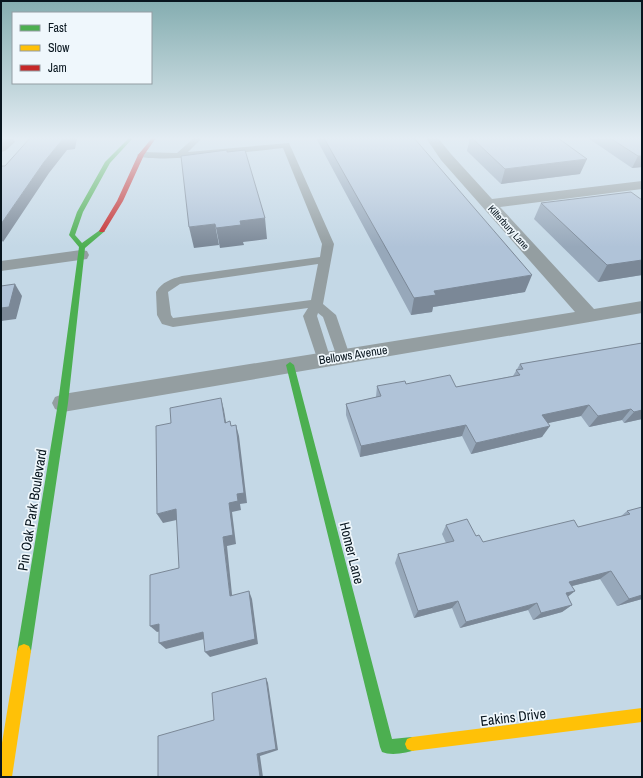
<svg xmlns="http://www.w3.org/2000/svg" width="643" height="778" viewBox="0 0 643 778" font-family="'Archivo Narrow',sans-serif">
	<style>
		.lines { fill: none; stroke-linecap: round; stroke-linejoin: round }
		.lane { fill: #949ea1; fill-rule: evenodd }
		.street { fill: #949ea1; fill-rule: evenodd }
		.fast { fill: #4caf50; fill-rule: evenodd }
		.slow { fill: #ffc107; fill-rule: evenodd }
		.jam { fill: #c62828; fill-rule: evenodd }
		.wall { fill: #97a8ba }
		.shaded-wall { fill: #7b8897 }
		.building { fill: #b0c3d8; stroke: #7b8897 }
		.labels { text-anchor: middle; stroke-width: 3.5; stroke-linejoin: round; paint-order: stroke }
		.far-street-label { font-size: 10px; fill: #08151e; stroke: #eff7fc }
		.street-label { font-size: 12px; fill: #08151e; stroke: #eff7fc }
		.near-street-label { font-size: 14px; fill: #08151e; stroke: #eff7fc }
	</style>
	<rect width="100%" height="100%" fill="#c4d8e6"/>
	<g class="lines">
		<!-- lane -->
		<path class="lane" d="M194 138H202L188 152 289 143 334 244 323 304 336 315 350 356 348 360 343 361 338 360 323 317 318 313 317 316 331 360 329 364 324 365 319 364 303 316 308 308 173 327 162 324 157 315 156 292C162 282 171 279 182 276L320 257 322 244 283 148C262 150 147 165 137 155L141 152 177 153ZM318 264 311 300 173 318 171 315 168 292 180 284Z"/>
		<!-- street -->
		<g class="street">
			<path d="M1 138 13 139 15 142 5 151 1 152Z"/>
			<path d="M426 138H438L451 154 492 199 642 181V189L500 207 594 309 642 301V313L63 412 55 409 52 403 55 397 63 394 575 312 441 160Z"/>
			<path d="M81 250 87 251 89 255 87 259 1 271V261Z"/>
		</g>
		<!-- fast -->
		<g class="fast">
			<path d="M129 138H133L110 163 83 212 75 235 82 243 100 230 105 231 85 248 68 403 31 651 29 656 24 658 19 656 17 651 58 403 79 247 69 235 77 212 105 162Z"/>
			<path d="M290 362 294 365 392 739 412 737 417 739 419 744 417 749C408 753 391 756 382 752L380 747 286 365Z"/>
		</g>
		<!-- slow -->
		<g class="slow">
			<path d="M24 644 29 646 31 651 12 777H1V749L17 651 19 646Z"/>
			<path d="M642 708V722L412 751 407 749 405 744 407 739 412 737Z"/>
		</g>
		<!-- jam -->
		<path class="jam" d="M152 138H156L144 155 123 201 104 232H100L99 231 117 201 138 155Z"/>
	</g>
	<!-- wall -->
	<g class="wall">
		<path d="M316 138H414L525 292 433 307 432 312 411 315Z"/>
		<path d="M470 138H558L580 174 501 184 467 151Z"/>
		<path d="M588 138H642V167L632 168Z"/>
		<path d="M642 200V275L598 282 534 219 541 203Z"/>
		<path d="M642 343V419L624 423 622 420 589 427 581 416 547 423 542 437 471 454 462 436 360 457 346 415V404L376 397 377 386 456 387 513 376 520 364Z"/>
		<path d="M642 507V599L617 606 600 579 572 586 575 591 568 596 572 605 562 612 533 620 528 610 460 628 452 608 414 618 395 563 398 554 446 543 442 534 446 525 476 536 483 542 578 527 620 517 627 511Z"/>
	</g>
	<!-- shaded-wall -->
	<g class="shaded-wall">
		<path d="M71 138H77L75 149 67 150 49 173 3 242 1 239V224L44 162 62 140Z"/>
		<path d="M638 156H642V167L632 168Z"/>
		<path d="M587 159 580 174 501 184 505 169Z"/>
		<path d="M265 218 267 239 243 242 244 245 220 248 216 228 240 221Z"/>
		<path d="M215 224 219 245 194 248 189 227Z"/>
		<path d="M642 260V275L598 282 607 265Z"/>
		<path d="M532 275 525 292 433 307 432 312 411 315 414 298 434 291Z"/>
		<path d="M15 284 22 296 16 319 1 321V308Z"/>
		<path d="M221 398 224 410 228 434 225 423Z"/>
		<path d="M589 405 581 416 535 426 542 415Z"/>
		<path d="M631 409 622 420 589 427 598 416Z"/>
		<path d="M642 410V419L624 423 634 412Z"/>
		<path d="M236 425 239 436 247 503 240 504 241 510 232 512 236 544 227 546 233 604 230 596 223 537 229 503 237 494Z"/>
		<path d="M466 425 462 436 360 457 361 446Z"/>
		<path d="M550 426 542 437 471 454 476 443Z"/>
		<path d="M176 509 181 519 163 523 157 514Z"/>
		<path d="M611 571 600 579 560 589 569 582Z"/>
		<path d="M249 591 252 599 258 644 210 657 205 652Z"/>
		<path d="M575 591 565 599 566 593Z"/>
		<path d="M642 595V599L617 606 629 599Z"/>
		<path d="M458 601 452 608 414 618 418 611Z"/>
		<path d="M537 603 528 610 460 628 466 622Z"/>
		<path d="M572 605 562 612 533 620 541 613Z"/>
		<path d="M159 624 166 630 157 632 150 626Z"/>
		<path d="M203 632 208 638 166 649 159 643Z"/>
		<path d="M266 678 268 683 278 750 260 756 263 777H260L257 754Z"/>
	</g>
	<!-- building -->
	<g class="building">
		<path d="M30 138H71V139L62 140 44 162 1 224V168L2 166H5Z"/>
		<path d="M324 138H414L532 275 434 291 436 295 414 298Z"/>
		<path d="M472 138H558L587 159 505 169Z"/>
		<path d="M610 138H642V156H638Z"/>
		<path d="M227 150V152L245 150 265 218 240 221 241 225 216 228 215 224 189 227 181 156Z"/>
		<path d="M631 192 642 200V260L607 265 541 203Z"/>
		<path d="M15 284 9 307 1 308V286Z"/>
		<path d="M642 343V410L634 412 631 409 598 416 589 405 542 415 550 426 476 443 466 425 361 446 346 404 381 396 377 386 405 381 406 384 450 375 456 387 520 375 516 370 523 369 520 364Z"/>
		<path d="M221 398 225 423 230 421 231 426 236 425 244 493 237 494 238 501 229 503 233 535 223 537 230 596 249 591 255 639 205 652 203 632 159 643V624L150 626V575L179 568 176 509 157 514 156 426 171 423 170 408Z"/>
		<path d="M642 507V595L629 599 611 571 569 582 575 591 566 593 572 605 541 613 537 603 466 622 458 601 418 611 398 554 454 541 446 525 467 519 476 536 479 535 483 542 574 520 578 527 630 514 627 511Z"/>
		<path d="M266 678 276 749 257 754 260 777H158V736L214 720 212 693Z"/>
	</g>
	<!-- sky -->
	<linearGradient id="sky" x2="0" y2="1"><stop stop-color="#84adb0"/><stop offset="0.56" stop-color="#e4edf4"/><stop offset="1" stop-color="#e4edf4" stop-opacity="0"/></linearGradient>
	<rect width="643" height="247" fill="url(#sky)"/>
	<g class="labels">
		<!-- far-street labels -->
		<g class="far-street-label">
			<text transform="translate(509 227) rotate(48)" y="4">Kilterbury Lane</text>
		</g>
		<!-- street labels -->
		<g class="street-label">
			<text transform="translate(353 355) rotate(-9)" y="4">Bellows Avenue</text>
		</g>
		<!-- near-street labels -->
		<g class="near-street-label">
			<text transform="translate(32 510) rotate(-81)" y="5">Pin Oak Park Boulevard</text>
			<text transform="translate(352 553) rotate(76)" y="5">Homer Lane</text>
			<text transform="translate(513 717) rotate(-7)" y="5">Eakins Drive</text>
		</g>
	</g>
	<!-- border -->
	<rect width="643" height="778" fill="none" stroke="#08151e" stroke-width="4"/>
	<!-- legend -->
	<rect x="12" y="12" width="140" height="72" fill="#eff7fc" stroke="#939da3"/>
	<rect x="20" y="25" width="20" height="6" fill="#4caf50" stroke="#939da3"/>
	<text x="48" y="32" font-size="12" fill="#08151e">Fast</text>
	<rect x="20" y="45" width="20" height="6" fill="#ffc107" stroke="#939da3"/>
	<text x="48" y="52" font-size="12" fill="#08151e">Slow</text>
	<rect x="20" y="65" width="20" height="6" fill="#c62828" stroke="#939da3"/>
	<text x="48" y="72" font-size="12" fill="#08151e">Jam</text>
</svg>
